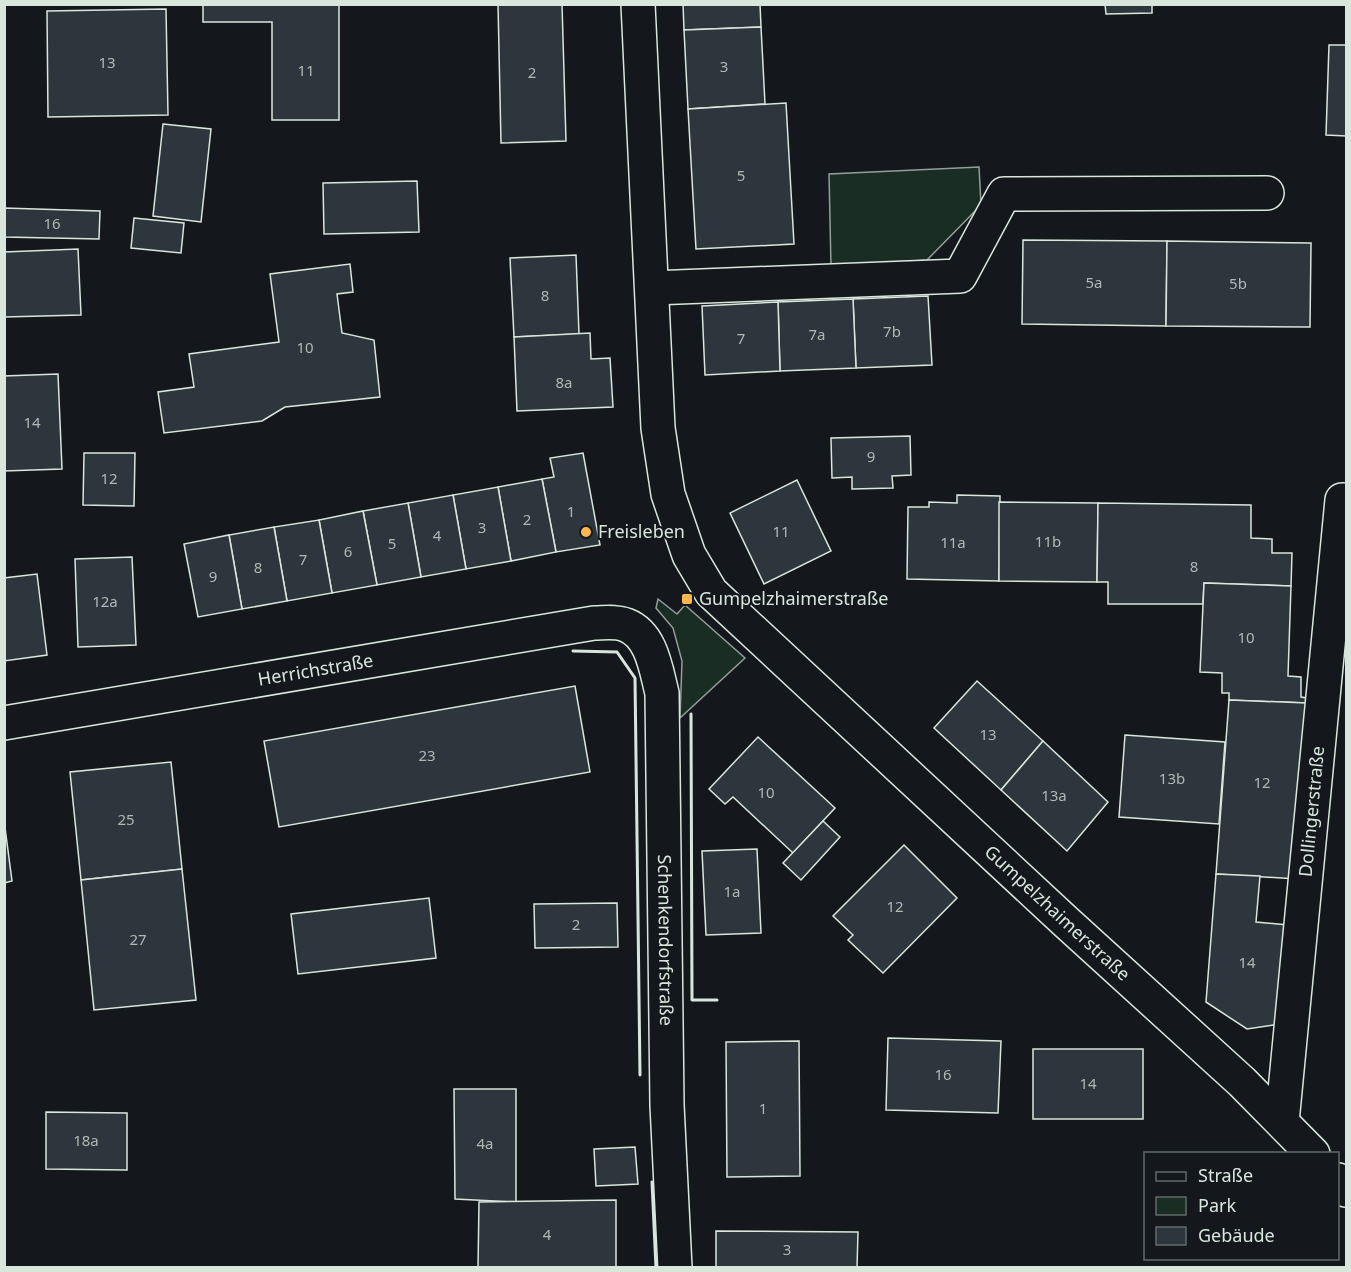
<svg xmlns="http://www.w3.org/2000/svg" width="1351" height="1272" viewBox="0 0 1351 1272" font-family="'Noto Sans',sans-serif">
	<style>
		.green { fill: #1a2d24; stroke: #939e99; stroke-width: 1.5 }
		.building { fill: #2c363c; stroke: #d8e6dc; stroke-width: 1.5 }
		.lines { fill: none; stroke-linecap: round; stroke-linejoin: round }
		.minor-casing { stroke: #d8e6dc; stroke-width: 36 }
		.minor { stroke: #14181c; stroke-width: 33 }
		.fence { stroke: #d8e6dc; stroke-width: 1.5; stroke-dasharray: 8 3; stroke-linecap: butt }
		.wall { stroke: #d8e6dc; stroke-width: 3 }
		.poi-dot { fill: #ffb74d; stroke: #14181c; stroke-width: 2 }
		.labels { text-anchor: middle; stroke-width: 4.5; stroke-linejoin: round; paint-order: stroke }
		.number-label { font-size: 15px; fill: #adbab4 }
		.poi-label { font-size: 18px; fill: #d8e6dc; stroke: #14181c; text-anchor: start }
		.street-label { font-size: 18px; fill: #d8e6dc; stroke: #14181c }
	</style>
	<rect width="100%" height="100%" fill="#14181c"/>
	<!-- green -->
	<g class="green">
		<path d="M979 167 981 205 927 260 831 267 829 174Z"/>
		<path d="M658 599 677 614 685 605 745 658 680 718 682 661 673 628 656 608Z"/>
	</g>
	<!-- building -->
	<g class="building">
		<path d="M203 4H339V120H272V22H203Z"/>
		<path d="M498 4H562L566 141 501 143Z"/>
		<path d="M683 4H760L761 27 684 30Z"/>
		<path d="M1105 4H1152V13L1106 14Z"/>
		<path d="M166 9 168 115 48 117 47 11Z"/>
		<path d="M761 27 765 104 688 109 684 30Z"/>
		<path d="M1329 45H1346V136L1326 135Z"/>
		<path d="M786 103 794 244 696 249 688 109Z"/>
		<path d="M163 124 211 129 201 222 153 216Z"/>
		<path d="M417 181 419 232 324 234 323 183Z"/>
		<path d="M4 208 100 211 99 239 4 237Z"/>
		<path d="M134 218 184 223 181 253 131 248Z"/>
		<path d="M1023 240 1167 241 1166 326 1022 324Z"/>
		<path d="M1167 241 1311 243 1310 327 1166 326Z"/>
		<path d="M78 249 81 315 4 317V252Z"/>
		<path d="M576 255 579 334 514 337 510 258Z"/>
		<path d="M350 264 353 292 337 294 342 333 374 340 380 397 285 407 262 421 164 433 158 392 194 387 189 354 279 342 270 274Z"/>
		<path d="M928 296 932 365 856 368 853 299Z"/>
		<path d="M853 299 856 368 780 371 778 302Z"/>
		<path d="M778 302 780 371 705 375 702 306Z"/>
		<path d="M590 333 591 359 610 358 613 407 517 411 514 337Z"/>
		<path d="M58 374 62 469 4 471V376Z"/>
		<path d="M910 436 911 475 892 476 893 488 852 489V477L832 478 831 438Z"/>
		<path d="M84 453H135L134 506 83 505Z"/>
		<path d="M583 453 600 545 556 552 542 479 554 477 550 458Z"/>
		<path d="M542 479 556 552 511 561 498 487Z"/>
		<path d="M797 480 831 551 764 584 730 513Z"/>
		<path d="M498 487 511 561 466 569 453 495Z"/>
		<path d="M453 495 466 569 421 577 408 503Z"/>
		<path d="M957 495 1000 496 999 581 907 579 908 507H929V502L957 503Z"/>
		<path d="M999 502 1098 503 1097 582 999 581Z"/>
		<path d="M408 503 421 577 377 585 363 511Z"/>
		<path d="M1098 503 1251 505V538L1272 539V553H1292L1291 586 1204 583 1203 604H1108V582H1097Z"/>
		<path d="M363 511 377 585 332 593 319 520Z"/>
		<path d="M319 520 332 593 287 601 274 527Z"/>
		<path d="M274 527 287 601 242 609 229 535Z"/>
		<path d="M229 535 242 609 198 617 184 544Z"/>
		<path d="M132 557 136 645 78 647 75 559Z"/>
		<path d="M37 574 47 655 4 661V578Z"/>
		<path d="M1204 583 1291 586 1288 676 1301 677V697L1307 698V703L1229 700V693H1222V673L1200 672Z"/>
		<path d="M977 681 1043 741 1001 790 934 728Z"/>
		<path d="M575 686 590 772 279 827 264 741Z"/>
		<path d="M1229 700 1307 703 1297 879 1216 874Z"/>
		<path d="M1125 735 1225 742 1219 824 1119 817Z"/>
		<path d="M758 737 835 808 793 853 733 797 725 804 709 789Z"/>
		<path d="M1043 741 1108 802 1067 851 1001 790Z"/>
		<path d="M171 762 182 869 81 880 70 772Z"/>
		<path d="M4 820 12 881 4 883Z"/>
		<path d="M823 821 840 837 801 880 783 863Z"/>
		<path d="M904 845 957 898 883 973 848 940 853 935 833 916Z"/>
		<path d="M757 849 761 933 706 935 702 851Z"/>
		<path d="M182 869 196 1000 94 1010 81 880Z"/>
		<path d="M1216 874 1260 876 1256 922 1288 925 1280 1024 1247 1029 1206 1002Z"/>
		<path d="M429 898 436 958 298 974 291 914Z"/>
		<path d="M617 903 618 947 535 948 534 904Z"/>
		<path d="M888 1038 1001 1041 998 1113 886 1110Z"/>
		<path d="M799 1041 800 1176 727 1177 726 1042Z"/>
		<rect x="1033" y="1049" width="110" height="70"/>
		<path d="M454 1089H516V1202L455 1199Z"/>
		<path d="M46 1112 127 1113V1170L46 1169Z"/>
		<path d="M635 1147 638 1184 596 1186 594 1149Z"/>
		<path d="M616 1200V1268H478L479 1202Z"/>
		<path d="M716 1231 858 1232 857 1268H716Z"/>
	</g>
	<g class="lines">
		<defs>
			<g id="minor">
				<path id="s1" d="M638 4 658 428 668 494 689 555 711 592 1065 921 1242 1082 1313 1154"/>
				<path d="M652 288 960 276 1004 194 1267 193"/>
				<path id="s2" d="M4 723 594 623C604 623 616 621 626 625 652 635 656 670 662 693L667 1105 675 1268"/>
				<path id="s3" d="M1282 1122 1342 500"/>
				<path d="M1338 1180 1346 1190"/>
			</g>
		</defs>
		<!-- minor casing -->
		<use href="#minor" class="minor-casing"/>
		<!-- minor -->
		<use href="#minor" class="minor"/>
		<!-- fence -->
		<path class="fence" d="M694 1267V1268"/>
		<!-- wall -->
		<g class="wall">
			<path d="M573 651 617 652 635 678 640 1075"/>
			<path d="M691 714 692 1000H717"/>
			<path d="M652 1182 656 1268"/>
		</g>
	</g>
	<!-- markers -->
	<g class="poi-dot">
		<circle cx="586" cy="532" r="6"/>
		<rect x="681" y="593" width="12" height="12" rx="3"/>
	</g>
	<g class="labels">
		<!-- number labels -->
		<g class="number-label">
			<text x="107" y="68">13</text>
			<text x="724" y="72">3</text>
			<text x="306" y="76">11</text>
			<text x="532" y="78">2</text>
			<text x="741" y="181">5</text>
			<text x="52" y="229">16</text>
			<text x="1094" y="288">5a</text>
			<text x="1238" y="289">5b</text>
			<text x="545" y="301">8</text>
			<text x="892" y="337">7b</text>
			<text x="817" y="340">7a</text>
			<text x="741" y="344">7</text>
			<text x="305" y="353">10</text>
			<text x="564" y="388">8a</text>
			<text x="32" y="428">14</text>
			<text x="871" y="462">9</text>
			<text x="109" y="484">12</text>
			<text x="571" y="517">1</text>
			<text x="527" y="525">2</text>
			<text x="482" y="533">3</text>
			<text x="781" y="537">11</text>
			<text x="437" y="541">4</text>
			<text x="1048" y="547">11b</text>
			<text x="953" y="548">11a</text>
			<text x="392" y="549">5</text>
			<text x="348" y="557">6</text>
			<text x="303" y="565">7</text>
			<text x="1194" y="572">8</text>
			<text x="258" y="573">8</text>
			<text x="213" y="582">9</text>
			<text x="105" y="607">12a</text>
			<text x="1246" y="643">10</text>
			<text x="988" y="740">13</text>
			<text x="427" y="761">23</text>
			<text x="1172" y="784">13b</text>
			<text x="1262" y="788">12</text>
			<text x="766" y="798">10</text>
			<text x="1054" y="801">13a</text>
			<text x="126" y="825">25</text>
			<text x="732" y="897">1a</text>
			<text x="895" y="912">12</text>
			<text x="576" y="930">2</text>
			<text x="138" y="945">27</text>
			<text x="1247" y="968">14</text>
			<text x="943" y="1080">16</text>
			<text x="1088" y="1089">14</text>
			<text x="763" y="1114">1</text>
			<text x="86" y="1146">18a</text>
			<text x="485" y="1149">4a</text>
			<text x="547" y="1240">4</text>
			<text x="787" y="1255">3</text>
		</g>
		<!-- poi labels -->
		<g class="poi-label">
			<text x="598" y="538">Freisleben</text>
			<text x="699" y="605">Gumpelzhaimerstraße</text>
		</g>
		<!-- street labels -->
		<g class="street-label">
			<text dy="6" stroke="none"><textPath href="#s2" startOffset="316">Herrichstraße</textPath></text>
			<text dy="6" stroke="none"><textPath href="#s3" startOffset="312">Dollingerstraße</textPath></text>
			<text dy="6" stroke="none"><textPath href="#s1" startOffset="1071">Gumpelzhaimerstraße</textPath></text>
			<text dy="6" stroke="none"><textPath href="#s2" startOffset="958">Schenkendorfstraße</textPath></text>
		</g>
	</g>
	<!-- border -->
	<rect width="1351" height="1272" fill="none" stroke="#d8e6dc" stroke-width="12"/>
	<!-- legend -->
	<rect x="1144" y="1152" width="195" height="108" fill="#14181c" stroke="#626a69" stroke-width="1.5"/>
	<rect x="1156" y="1172" width="30" height="9" fill="#14181c" stroke="#626a69" stroke-width="1.5"/>
	<text x="1198" y="1182" font-size="18" fill="#d8e6dc">Straße</text>
	<rect x="1156" y="1197" width="30" height="18" fill="#1a2d24" stroke="#626a69" stroke-width="1.5"/>
	<text x="1198" y="1212" font-size="18" fill="#d8e6dc">Park</text>
	<rect x="1156" y="1227" width="30" height="18" fill="#2c363c" stroke="#626a69" stroke-width="1.5"/>
	<text x="1198" y="1242" font-size="18" fill="#d8e6dc">Gebäude</text>
</svg>
